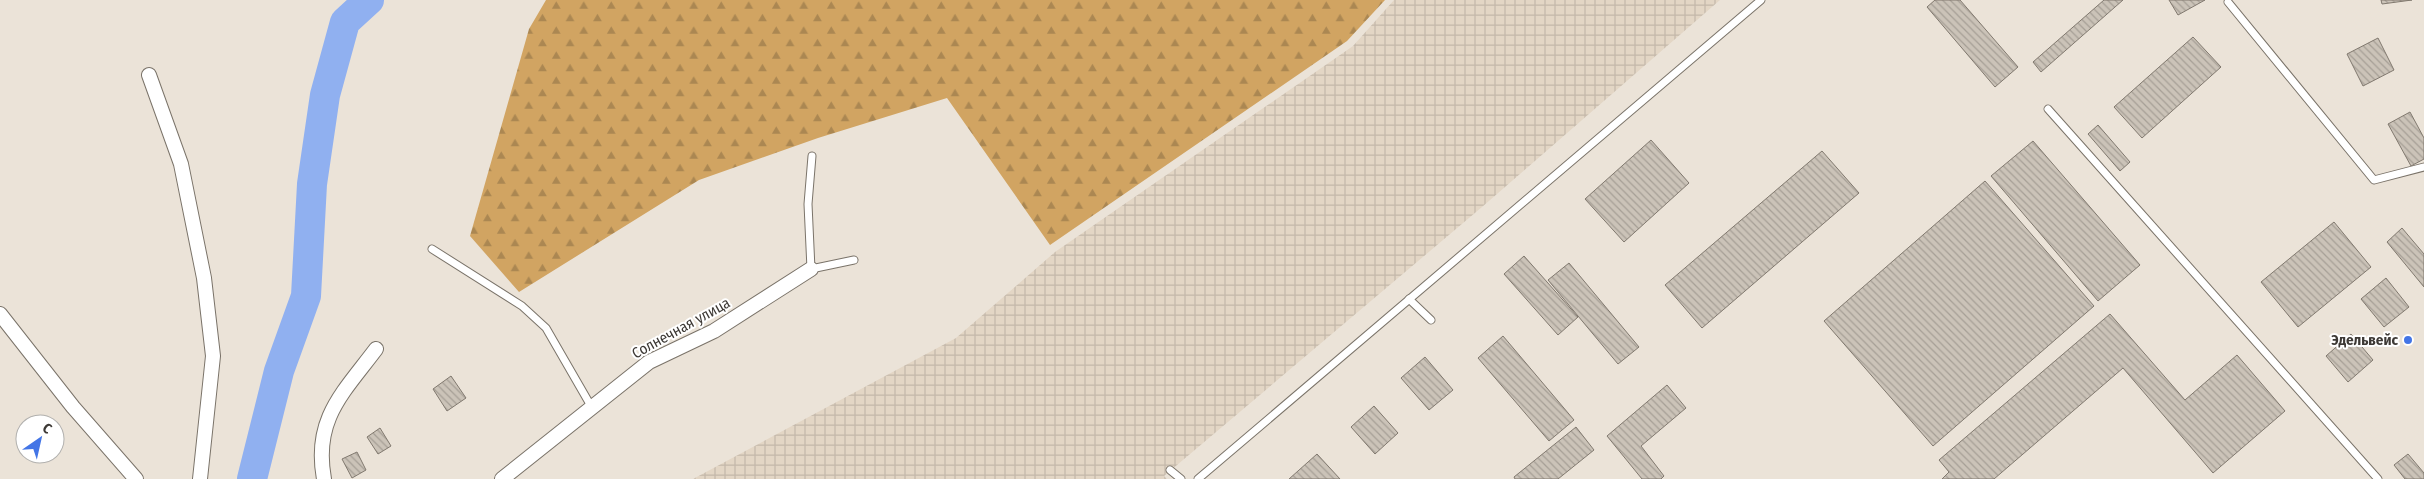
<svg xmlns="http://www.w3.org/2000/svg" width="2424" height="479" viewBox="0 0 2424 479" font-family="'Fira Sans Condensed',sans-serif">
	<style>
		.industrial { fill: url(#industrial-grid) }
		.forest { fill: url(#forest-firs) }
		.lines { fill: none; stroke-linecap: round; stroke-linejoin: round }
		.river { stroke: #90b0f0; stroke-width: 30 }
		.building { fill: url(#building-back-hatch); stroke: #81796f }
		.service-casing { stroke: #7a7369; stroke-width: 9 }
		.minor-casing { stroke: #7a7369; stroke-width: 16 }
		.service { stroke: #fff; stroke-width: 7 }
		.minor { stroke: #fff; stroke-width: 14 }
		.poi-dot { fill: #4375e6; stroke: #fff; stroke-width: 2 }
		.labels { text-anchor: middle; stroke-width: 4; stroke-linejoin: round; paint-order: stroke }
		.street-label { font-size: 15px; fill: #3d3935; stroke: #fff }
		.poi-label { font-size: 15px; font-weight: bold; fill: #3d3935; stroke: #fff; text-anchor: end }
	</style>
	<defs>
		<pattern id="industrial-grid" width="8" height="8" patternUnits="userSpaceOnUse" patternTransform="scale(1.25)"><rect width="8" height="8" fill="#e3d6c5"/><path d="M0 4h8M4 0v8" fill="none" stroke="#c4b8aa"/></pattern>
		<pattern id="forest-firs" width="22" height="20" patternUnits="userSpaceOnUse" patternTransform="scale(1.25)"><rect width="22" height="20" fill="#d1a462"/><path d="M5 1l3.5 6h-7zM16 11l3.5 6h-7z" fill="#ab8752"/></pattern>
		<pattern id="building-back-hatch" width="6" height="6" patternUnits="userSpaceOnUse" patternTransform="scale(1.25)"><rect width="6" height="6" fill="#cbc3b8"/><path d="M-1 5l2 2M0 0l6 6M5-1l2 2" fill="none" stroke="#a69f96"/></pattern>
	</defs>
	<rect width="100%" height="100%" fill="#ebe3d8"/>
	<!-- industrial -->
	<path class="industrial" d="M1394 0H1720L1482 207 1164 476 1167 479H693L956 338 1055 252 1353 46Z"/>
	<!-- forest -->
	<path class="forest" d="M546 0H1385L1347 41 1050 245 947 98 818 138 699 180 519 292 470 236 529 29Z"/>
	<g class="lines">
		<!-- river -->
		<path class="river" d="M252 479 279 371 306 296 312 184 325 95 345 22 369 0"/>
	</g>
	<!-- building -->
	<g class="building">
		<path d="M1935 0H1960L2018 67 1995 87 1927 7Z"/>
		<path d="M2104 0H2123L2041 72 2033 62Z"/>
		<path d="M2169 0H2205L2178 15Z"/>
		<path d="M2381 0H2412L2382 4Z"/>
		<path d="M2193 37 2221 67 2142 138 2114 107Z"/>
		<path d="M2378 38 2394 70 2363 86 2347 54Z"/>
		<path d="M2410 112 2424 138V159L2411 166 2388 124Z"/>
		<path d="M2098 125 2130 162 2120 171 2088 134Z"/>
		<path d="M1651 140 1689 183 1624 242 1585 199Z"/>
		<path d="M2033 141 2140 265 2098 301 1991 176Z"/>
		<path d="M1822 151 1859 193 1702 328 1665 285Z"/>
		<path d="M1985 181 2094 306 1933 446 1824 321Z"/>
		<path d="M2334 222 2371 267 2298 327 2261 282Z"/>
		<path d="M2402 228 2424 254V287L2387 242Z"/>
		<path d="M1524 256 1578 317 1558 335 1504 274Z"/>
		<path d="M1569 263 1639 347 1618 364 1548 280Z"/>
		<path d="M2386 278 2409 307 2384 327 2361 299Z"/>
		<path d="M2110 314 2185 400 2237 355 2285 411 2213 473 2123 368 1994 479H1942L1949 472 1939 460Z"/>
		<path d="M2351 334 2373 360 2348 382 2326 356Z"/>
		<path d="M1503 336 1574 420 1549 441 1478 358Z"/>
		<path d="M1425 357 1453 390 1429 410 1401 378Z"/>
		<path d="M451 376 466 398 447 411 433 389Z"/>
		<path d="M1667 385 1686 408 1641 446 1664 476 1661 479H1642L1607 436Z"/>
		<path d="M1374 406 1398 433 1375 454 1351 427Z"/>
		<path d="M1576 427 1594 450 1558 479H1515L1514 477Z"/>
		<path d="M380 428 391 446 378 454 367 437Z"/>
		<path d="M357 452 366 470 352 478 342 459Z"/>
		<path d="M1317 454 1340 479H1289Z"/>
		<path d="M2408 454 2424 473V479H2405L2394 465Z"/>
	</g>
	<g class="lines">
		<defs>
			<g id="service">
				<path d="M2228 2 2374 180 2424 167"/>
				<path d="M2048 109 2378 479"/>
				<path d="M812 156 808 204 811 269 854 260"/>
				<path d="M432 249 522 306 546 328 591 406"/>
				<path d="M1409 299 1431 320"/>
				<path d="M1170 470 1181 479"/>
				<path d="M1198 479 1761 0"/>
			</g>
			<g id="minor">
				<path d="M149 75 181 164 204 278 213 356 200 479"/>
				<path d="M0 314 73 407 136 479"/>
				<path d="M324 479C313 419 343 393 376 349"/>
				<path d="M502 479 649 362 714 331 811 269"/>
			</g>
		</defs>
		<!-- service casing -->
		<use href="#service" class="service-casing"/>
		<!-- minor casing -->
		<use href="#minor" class="minor-casing"/>
		<!-- service -->
		<use href="#service" class="service"/>
		<!-- minor -->
		<use href="#minor" class="minor"/>
	</g>
	<!-- markers -->
	<circle class="poi-dot" cx="2408" cy="340" r="5"/>
	<g class="labels">
		<!-- street labels -->
		<g class="street-label">
			<text transform="translate(681 328) rotate(-29)" y="5">Солнечная улица</text>
		</g>
		<!-- poi labels -->
		<g class="poi-label">
			<text x="2398" y="345">Эдельвейс</text>
		</g>
	</g>
	<!-- north arrow -->
	<g transform="translate(40 439) rotate(34)"><circle r="24" fill="#ffffff" stroke="#b1b0ae"/>
	<path d="M0-4L9 19L0 12L-9 19Z" fill="#4375e6"/>
	<text y="-8" font-size="14" font-weight="bold" text-anchor="middle" fill="#3d3935">С</text>
	</g>
</svg>
